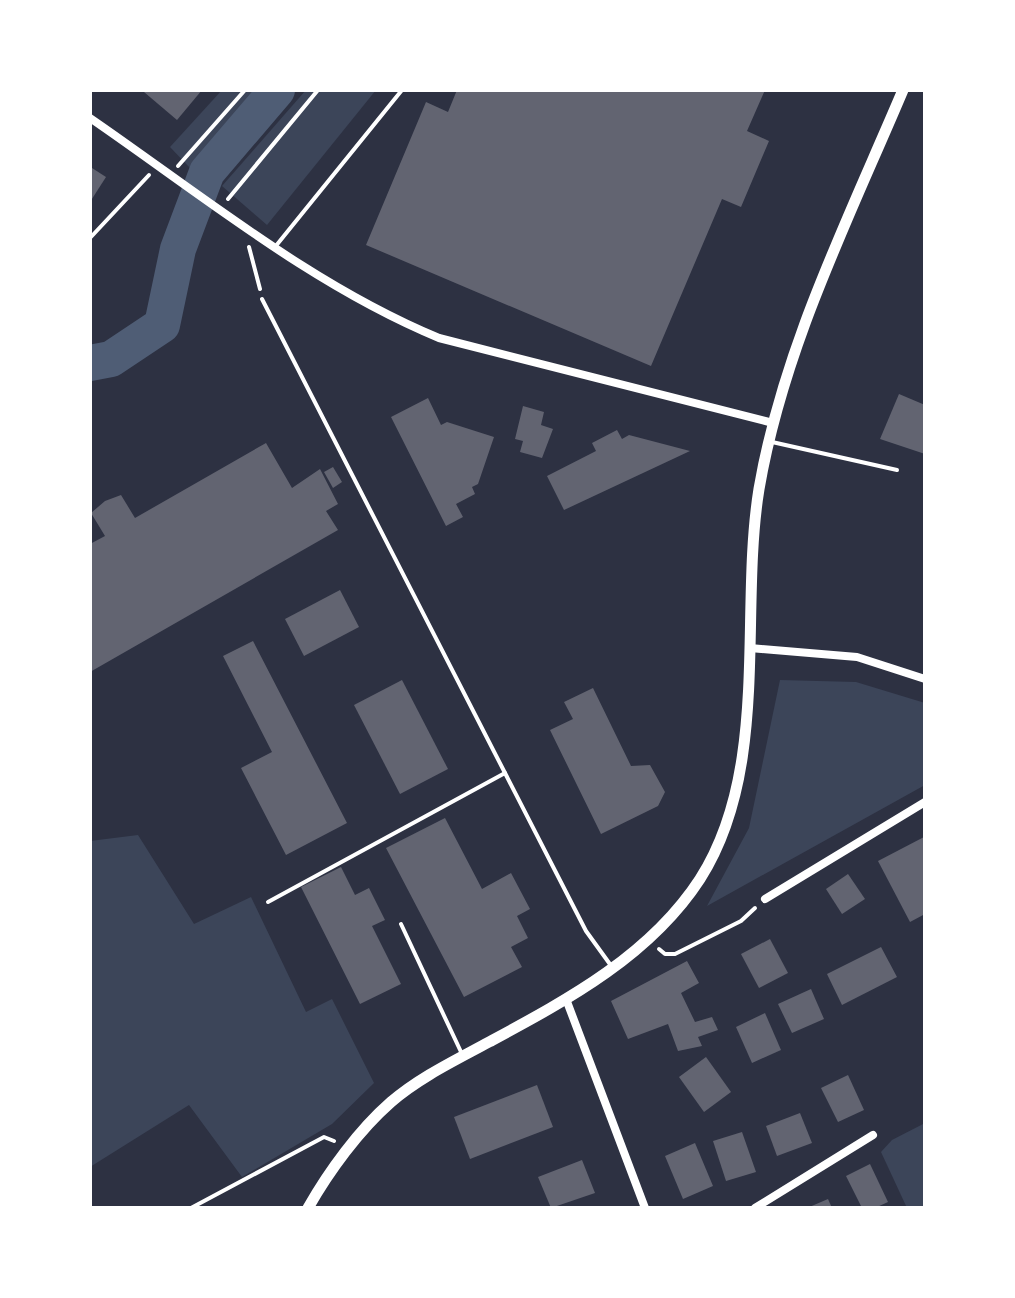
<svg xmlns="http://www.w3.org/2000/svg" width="1015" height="1298" viewBox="0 0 1015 1298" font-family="Poppins,sans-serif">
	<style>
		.green { fill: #3c4559 }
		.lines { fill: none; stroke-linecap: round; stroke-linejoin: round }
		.river { stroke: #4f5d75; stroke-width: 36 }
		.building { fill: #626471 }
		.path { stroke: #fff; stroke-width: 4 }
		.service { stroke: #fff; stroke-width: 4 }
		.minor { stroke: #fff; stroke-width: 8 }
		.tertiary { stroke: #fff; stroke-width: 11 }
	</style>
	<rect width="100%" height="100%" fill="#2d3142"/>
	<!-- green -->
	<g class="green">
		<path d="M222 90H259L190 168 170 147Z"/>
		<path d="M306 90H376L267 225 222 186Z"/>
		<path d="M780 680 856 682 925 703V785L707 906 749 828Z"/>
		<path d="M138 835 194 924 251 897 306 1012 332 999 374 1083 332 1124 242 1177 189 1105 90 1167V841Z"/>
		<path d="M925 1123V1208H907L881 1152 892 1140Z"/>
	</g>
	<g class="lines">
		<!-- river -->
		<path class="river" d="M90 363 111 359 162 325 178 249 207 172 277 90"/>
	</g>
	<!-- building -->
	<g class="building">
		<path d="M146 90H202L177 120 144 92Z"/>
		<path d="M457 90H765L747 131 769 141 741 207 722 199 651 366 366 245 426 102 448 112Z"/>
		<path d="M92 168 106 177 90 202V171Z"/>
		<path d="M899 394 925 405V454L880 439Z"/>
		<path d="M428 398 441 425 447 422 494 437 478 484 472 487 475 494 456 504 463 517 446 526 391 417Z"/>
		<path d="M523 406 544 412 541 425 553 429 542 458 520 452 523 441 515 439Z"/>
		<path d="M617 430 622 439 629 435 690 451 564 510 547 476 596 451 592 443Z"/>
		<path d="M266 443 292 488 320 469 338 504 326 511 338 530 90 672V544L105 536 91 513 105 501 121 495 135 518Z"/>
		<path d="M333 467 342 482 333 488 324 472Z"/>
		<path d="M340 590 359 627 304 656 285 619Z"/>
		<path d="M253 641 347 823 286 855 241 768 272 752 223 656Z"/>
		<path d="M402 680 448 769 400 794 354 705Z"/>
		<path d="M593 688 631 766 650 765 665 792 658 806 601 834 550 730 573 719 564 702Z"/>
		<path d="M445 818 482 889 511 873 530 909 517 916 528 938 511 947 522 967 464 997 386 848Z"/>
		<path d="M924 837 925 914 910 922 878 861Z"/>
		<path d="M341 867 355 895 369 888 385 920 372 926 401 984 360 1004 301 887Z"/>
		<path d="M848 874 865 899 842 914 826 889Z"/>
		<path d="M770 939 788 973 759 988 741 954Z"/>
		<path d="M881 947 897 977 842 1005 827 974Z"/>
		<path d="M687 961 699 983 681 993 695 1022 712 1017 718 1030 698 1037 702 1046 678 1051 668 1024 628 1039 611 1001Z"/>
		<path d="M811 989 824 1019 792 1033 778 1004Z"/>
		<path d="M765 1013 781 1050 752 1063 736 1027Z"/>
		<path d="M706 1057 731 1092 704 1112 679 1077Z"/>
		<path d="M848 1075 864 1110 838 1122 821 1088Z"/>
		<path d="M537 1085 553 1127 470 1159 454 1117Z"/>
		<path d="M800 1113 812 1143 777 1156 766 1126Z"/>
		<path d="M742 1132 756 1172 726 1181 713 1141Z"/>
		<path d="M695 1143 713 1186 683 1199 665 1156Z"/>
		<path d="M582 1160 595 1193 551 1208 538 1177Z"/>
		<path d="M870 1164 888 1202 875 1208H862L846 1176Z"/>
		<path d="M828 1199 832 1208H807Z"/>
	</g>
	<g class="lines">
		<!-- path -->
		<g class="path">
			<path d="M178 166 245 90"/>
			<path d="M228 199 318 90"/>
			<path d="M90 238 149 175"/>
			<path d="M249 247 260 289"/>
			<path d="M659 949 665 954H675L741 921 755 908"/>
			<path d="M191 1208 324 1137 334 1141"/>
		</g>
		<!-- service -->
		<g class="service">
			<path d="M275 247 402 90"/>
			<path d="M262 299 586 931 612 967"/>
			<path d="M772 442 897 470"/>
			<path d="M268 902 505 773"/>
			<path d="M401 924 462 1054"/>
		</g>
		<!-- minor -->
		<g class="minor">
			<path d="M90 118C202 195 313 286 439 338L773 423"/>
			<path d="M750 648 857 657 925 679"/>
			<path d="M765 899 925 802"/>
			<path d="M566 999 645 1208"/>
			<path d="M755 1208 873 1135"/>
		</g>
		<!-- tertiary -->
		<path class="tertiary" d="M308 1208C329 1171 359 1130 391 1102 420 1077 456 1060 489 1042 567 1000 650 956 700 879 771 768 739 613 759 489 783 349 848 220 903 90"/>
	</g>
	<!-- border -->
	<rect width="1015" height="1298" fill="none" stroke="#ffffff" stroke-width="184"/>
</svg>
